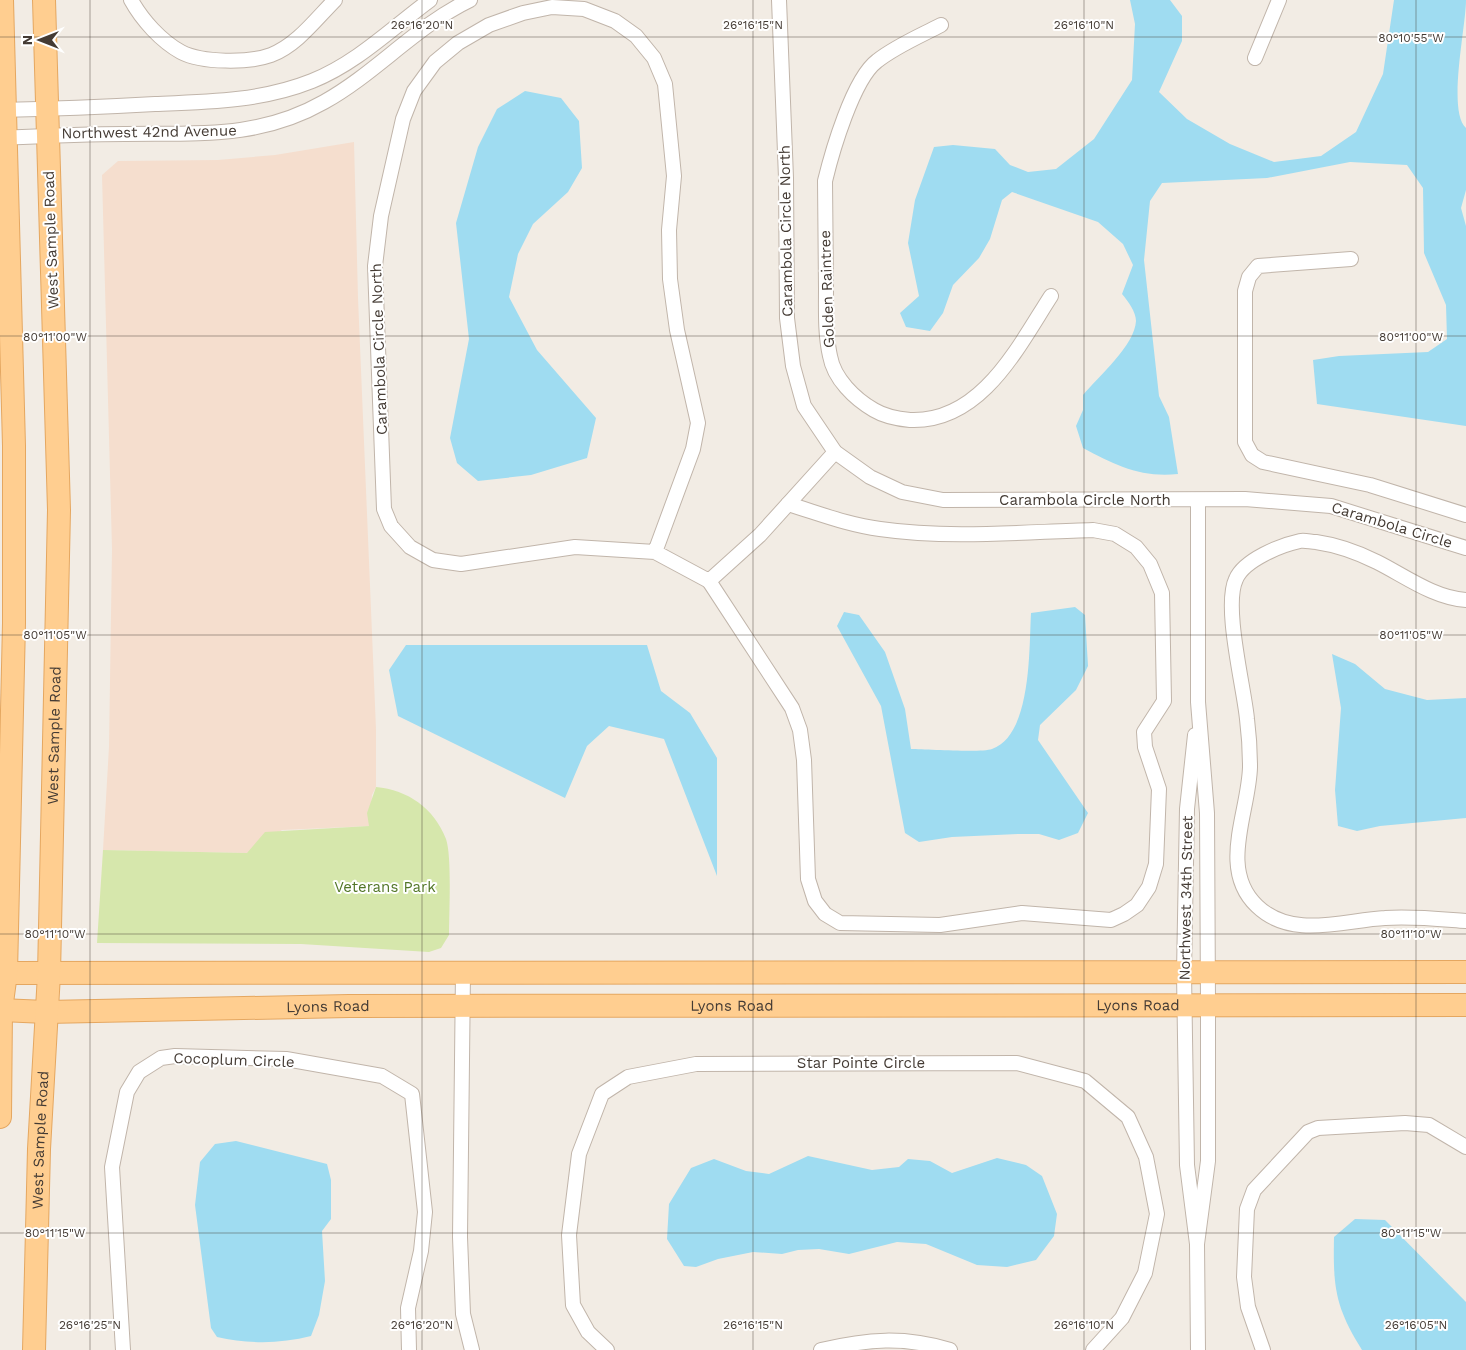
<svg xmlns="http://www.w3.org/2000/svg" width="1466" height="1350" viewBox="0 0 1466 1350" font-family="'Work Sans',sans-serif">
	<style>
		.commercial { fill: #f5dece }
		.green { fill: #d6e7ac }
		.water { fill: #9fdcf1 }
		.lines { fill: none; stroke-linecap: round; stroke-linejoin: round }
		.street-casing { stroke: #c1b5aa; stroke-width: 16 }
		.primary-casing { stroke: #e5a760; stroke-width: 24 }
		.street { stroke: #fff; stroke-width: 14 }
		.primary { stroke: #ffce90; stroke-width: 22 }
		.ticks { fill: none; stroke: #443b34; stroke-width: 1; stroke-opacity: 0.45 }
		.labels { text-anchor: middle; stroke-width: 4; stroke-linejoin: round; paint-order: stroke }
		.street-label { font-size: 15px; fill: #443b34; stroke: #fff }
		.park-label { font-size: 15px; fill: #527627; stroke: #fff }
		.ticks-label { font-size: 12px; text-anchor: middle; fill: #443b34; stroke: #fff; stroke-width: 4; stroke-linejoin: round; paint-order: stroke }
	</style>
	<rect width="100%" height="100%" fill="#f2ece4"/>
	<!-- commercial -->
	<path class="commercial" d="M354 142 358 298 376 729V787L372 795 370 826 282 830 247 853 103 850 109 747 112 549 102 175 118 161 218 160 275 155Z"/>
	<!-- green -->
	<path class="green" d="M376 787C408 790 434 808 446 839 452 856 449 914 449 935L441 948 429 952 301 944 97 943 103 850 247 853 265 832 369 826 367 813Z"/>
	<!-- water -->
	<g class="water">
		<path d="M1130 0H1170L1182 16V41L1159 92 1187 119 1230 144 1274 162 1321 156 1356 132 1383 74 1394 0H1466C1466 27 1447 111 1466 128V190L1461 208 1466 226V426L1317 404 1313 360 1339 356 1428 352 1447 339 1446 305 1424 253 1423 188 1407 165 1350 162 1267 178 1162 183 1150 201 1144 260 1159 396 1169 417 1178 474C1141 478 1115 465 1083 448L1076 426 1083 410V395C1098 377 1135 345 1136 321 1136 312 1128 301 1122 294L1133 265 1123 244 1098 222 1012 192 1002 200 990 239 979 258 953 285 943 313 930 331 906 327 900 313 919 296 908 243 915 200 934 147 953 145 995 149 1010 165 1028 172 1056 169 1094 139 1132 80 1135 24Z"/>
		<path d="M525 91 561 98 579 121 582 168 568 192 533 224 518 254 509 297 537 350 596 418 587 458 531 475 478 481 457 463 450 438 469 339 456 223 478 147 497 109Z"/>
		<path d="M1075 607 1085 615 1088 666 1076 690 1040 725 1038 740 1088 813 1078 833 1059 840 1039 834H1018L952 837 919 842 905 833 881 706 837 626 844 612 859 615 885 652 905 709 911 749C926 749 981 753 992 749 1032 735 1029 648 1031 613Z"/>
		<path d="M406 645H647L661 691 690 713 717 758V876L664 739 609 726 587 746 565 798 398 716 389 670Z"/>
		<path d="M1332 654 1355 664 1385 689 1427 700 1466 698V818L1380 826 1357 831 1338 826 1335 790 1341 708Z"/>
		<path d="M236 1141 327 1164 331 1180V1219L322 1231 325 1281 319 1315 311 1336C280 1344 248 1344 217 1337L211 1328 195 1205 200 1162 215 1144Z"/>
		<path d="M808 1156 872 1170 899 1167 908 1159 930 1161 952 1173 997 1158 1026 1165 1042 1176 1057 1214 1054 1236 1036 1260 1007 1267 977 1265 926 1244 897 1242 849 1254 819 1249 798 1250 782 1254 753 1252 718 1259 696 1267 684 1266 667 1239 669 1204 691 1168 714 1159 746 1171 769 1174Z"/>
		<path d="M1355 1219 1385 1220 1466 1302V1350H1362C1335 1307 1333 1287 1334 1237Z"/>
	</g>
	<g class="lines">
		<defs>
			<g id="street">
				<path d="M131 0C142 20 161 41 181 52 202 63 249 63 271 55 297 45 316 19 335 0"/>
				<path d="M779 0 786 178 787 318 793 366 804 406 835 452 870 477 902 492 943 500 1245 499 1331 506 1466 548"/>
				<path d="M941 25C920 36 896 46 877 61 853 79 832 152 825 181 825 217 826 252 826 288 826 310 825 334 830 356 834 379 855 399 874 410 884 416 899 419 910 420 981 423 1018 347 1051 296"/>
				<path d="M1255 58 1279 0"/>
				<path d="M0 110C52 109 103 107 155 104 209 102 262 101 312 81 357 63 392 28 430 0"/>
				<path d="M0 138C42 136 83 134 125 134 197 133 259 139 324 102 376 73 416 26 470 0"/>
				<path d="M1351 259 1258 266 1249 277 1245 291V442L1252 455 1263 462 1370 485 1466 515"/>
				<path d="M655 552 693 449 698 423 677 330 670 279 669 230 674 176 665 84 654 58 636 36 615 21 584 9 552 7 523 13 489 25 458 43 435 62 414 91 403 119 381 216 375 266 384 509 391 526 410 547 433 560 461 564 575 547 655 552 709 581 760 535 835 452"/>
				<path d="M709 581 792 708 800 730 804 760 808 879 815 901 825 914 840 923 940 925 1022 913 1111 920 1124 914 1137 905 1149 887 1156 864 1159 789 1145 747 1144 732 1164 701 1162 593 1150 564 1136 547 1115 534 1093 530C1022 532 949 539 880 529 848 525 818 513 788 504"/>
				<path d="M1466 600C1434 598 1405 576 1377 562 1359 553 1337 545 1316 542 1311 542 1305 540 1300 541 1281 545 1244 560 1236 579 1223 606 1244 687 1247 719 1249 735 1250 751 1250 767 1249 812 1218 869 1257 906 1292 940 1344 920 1385 918 1412 916 1439 919 1466 921"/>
				<path d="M1195 735 1187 809 1184 973 1187 1165 1197 1244 1198 1350"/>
				<path d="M463 972 460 1237 463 1314 472 1350"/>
				<path d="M1197 1244 1208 1161V1004L1207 813 1198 702V500"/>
				<path d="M123 1350 112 1167 127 1092 139 1072 161 1058 175 1056 286 1059 382 1076 412 1094 425 1212 421 1251 408 1308 409 1350"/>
				<path d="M607 1350 588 1332 573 1305 569 1235 579 1154 602 1094 628 1077 696 1064 1017 1063 1085 1081 1128 1117 1146 1157 1157 1214 1145 1273 1122 1318 1093 1350"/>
				<path d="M821 1350C867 1339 904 1336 950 1350"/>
				<path d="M1263 1350 1248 1307 1244 1277 1247 1209 1254 1190 1308 1132 1318 1128 1405 1123 1429 1125 1466 1147"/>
			</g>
			<g id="primary">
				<path d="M0 973 1466 972"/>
				<path id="s1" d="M0 1010 46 1012 349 1006 1466 1005"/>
				<path d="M0 1117 1 1010 6 973 14 623V446L2 0"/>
				<path id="s2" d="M34 1350 39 1149 49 974 59 510 44 0"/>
			</g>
		</defs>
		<!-- street casing -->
		<use href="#street" class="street-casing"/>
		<!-- primary casing -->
		<use href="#primary" class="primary-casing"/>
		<!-- street -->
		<use href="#street" class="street"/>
		<!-- primary -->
		<use href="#primary" class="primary"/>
	</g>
	<!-- ticks -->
	<path class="ticks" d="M90 0V1350M422 0V1350M753 0V1350M1084 0V1350M1416 0V1350M0 37H1466M0 336H1466M0 635H1466M0 934H1466M0 1233H1466"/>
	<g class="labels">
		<!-- street labels -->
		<g class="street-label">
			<text transform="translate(149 132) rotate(-1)" y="5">Northwest 42nd Avenue</text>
			<text transform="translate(786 231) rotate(-91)" y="5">Carambola Circle North</text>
			<text transform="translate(51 240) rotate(-92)" y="5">West Sample Road</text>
			<text transform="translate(827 289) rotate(-92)" y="5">Golden Raintree</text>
			<text transform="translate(379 349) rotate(-92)" y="5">Carambola Circle North</text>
			<text x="1085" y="505">Carambola Circle North</text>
			<text transform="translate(1392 525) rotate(17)" y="5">Carambola Circle</text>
			<text dy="5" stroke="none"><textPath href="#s2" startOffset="615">West Sample Road</textPath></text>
			<text transform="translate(1186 898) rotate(-89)" y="5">Northwest 34th Street</text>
			<text dy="5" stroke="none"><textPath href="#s1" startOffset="1138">Lyons Road</textPath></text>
			<text dy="5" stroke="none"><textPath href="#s1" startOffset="732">Lyons Road</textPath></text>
			<text dy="5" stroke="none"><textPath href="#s1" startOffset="328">Lyons Road</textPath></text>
			<text transform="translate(234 1060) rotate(2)" y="5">Cocoplum Circle</text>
			<text x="861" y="1068">Star Pointe Circle</text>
			<text dy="5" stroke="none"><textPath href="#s2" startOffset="210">West Sample Road</textPath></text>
		</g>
		<!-- park labels -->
		<g class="park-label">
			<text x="385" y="892">Veterans Park</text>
		</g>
	</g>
	<g class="ticks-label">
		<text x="422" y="29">26°16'20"N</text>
		<text x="753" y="29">26°16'15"N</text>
		<text x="1084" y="29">26°16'10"N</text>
		<text x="1411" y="42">80°10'55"W</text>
		<text x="1411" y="341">80°11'00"W</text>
		<text x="55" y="341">80°11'00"W</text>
		<text x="1411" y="639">80°11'05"W</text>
		<text x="55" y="639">80°11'05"W</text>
		<text x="1411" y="938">80°11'10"W</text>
		<text x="55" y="938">80°11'10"W</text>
		<text x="1411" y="1237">80°11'15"W</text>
		<text x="55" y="1237">80°11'15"W</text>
		<text x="90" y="1329">26°16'25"N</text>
		<text x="422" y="1329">26°16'20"N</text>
		<text x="753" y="1329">26°16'15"N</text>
		<text x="1084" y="1329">26°16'10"N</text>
		<text x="1416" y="1329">26°16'05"N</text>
	</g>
	<!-- north arrow -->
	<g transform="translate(40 40) rotate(270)" stroke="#ffffff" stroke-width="4" paint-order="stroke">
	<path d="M0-4L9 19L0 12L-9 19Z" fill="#443b34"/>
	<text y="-8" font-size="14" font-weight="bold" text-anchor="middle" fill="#443b34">N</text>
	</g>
</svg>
